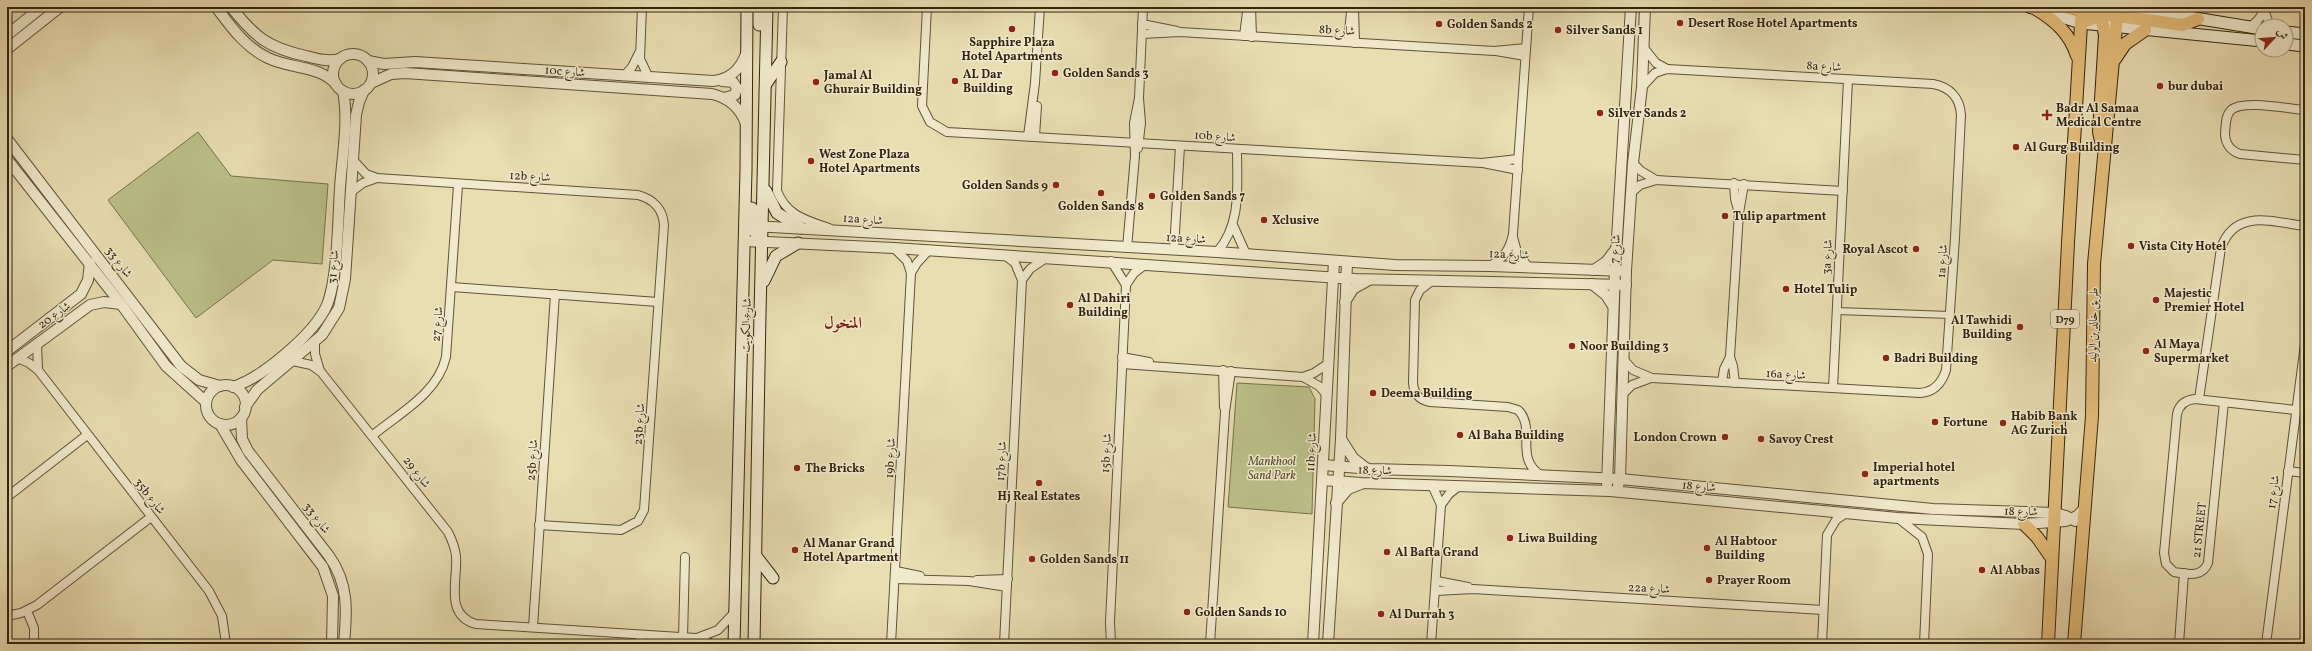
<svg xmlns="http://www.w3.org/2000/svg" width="2312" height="651" viewBox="0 0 2312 651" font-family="Vollkorn,Amiri,serif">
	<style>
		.green { fill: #bbbf89; stroke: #76724e }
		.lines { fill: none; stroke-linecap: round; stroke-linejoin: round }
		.pedestrian-casing { stroke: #5f523a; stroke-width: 8 }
		.minor-casing { stroke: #5f523a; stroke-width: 10 }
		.tertiary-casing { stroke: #5f523a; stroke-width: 12 }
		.secondary-casing { stroke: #312412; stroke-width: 13 }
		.primary-casing { stroke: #312412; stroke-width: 14 }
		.pedestrian { stroke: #f1e9cd; stroke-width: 6 }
		.minor { stroke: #f1e9cd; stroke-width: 8 }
		.tertiary { stroke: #f1e9cd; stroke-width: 10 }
		.secondary { stroke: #f1e9cd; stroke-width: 11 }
		.primary { stroke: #e4be79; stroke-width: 12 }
		.poi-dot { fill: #8f2418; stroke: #f1e9cd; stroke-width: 1.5 }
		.labels { text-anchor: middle; stroke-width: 3; stroke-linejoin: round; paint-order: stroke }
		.shield { fill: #f1e9cd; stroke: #6b5f4a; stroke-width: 1 }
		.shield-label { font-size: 11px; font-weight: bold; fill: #312412 }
		.poi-label { font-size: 12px; font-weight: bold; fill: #312412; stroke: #f1e9cd; text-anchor: start }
		.street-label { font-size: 12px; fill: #312412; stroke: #f1e9cd }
		.park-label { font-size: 12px; font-style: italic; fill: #544b30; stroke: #f1e9cd }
		.district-label { font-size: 16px; font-weight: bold; fill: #7a1f14; stroke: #f1e9cd }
	</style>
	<rect width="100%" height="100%" fill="#e9ddb2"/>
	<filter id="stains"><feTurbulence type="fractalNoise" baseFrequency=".005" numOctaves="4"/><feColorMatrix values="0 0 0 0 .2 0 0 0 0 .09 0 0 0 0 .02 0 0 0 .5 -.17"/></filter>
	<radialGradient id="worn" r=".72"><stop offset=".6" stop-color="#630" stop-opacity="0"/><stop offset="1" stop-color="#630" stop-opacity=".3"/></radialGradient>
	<!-- green -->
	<g class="green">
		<path d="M198 132 231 176 328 184 322 264 273 260 196 318 108 200Z"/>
		<path d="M1237 383 1309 387 1315 399 1312 514 1228 507Z"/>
	</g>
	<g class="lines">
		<defs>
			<path id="pedestrian" d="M1837 311 1950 315"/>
			<g id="minor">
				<path d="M642 7 640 59 649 78"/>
				<path d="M783 7 777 191C787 216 806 220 829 228"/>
				<path d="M927 7 922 106 930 122 947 132 1482 163 1518 159"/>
				<path d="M1251 7 1252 37"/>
				<path d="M1354 7 1355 43"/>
				<path d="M2264 10 2270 26"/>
				<path d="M1142 24 1177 31"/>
				<path d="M2250 27 2258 20 2264 11"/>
				<path d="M1142 34 1180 32 1494 51 1526 48"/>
				<path d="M1244 36 1247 12"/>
				<path d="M1348 42 1351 12"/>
				<path d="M1644 48 1656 63 1667 69"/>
				<path d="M1496 51 1525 56"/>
				<path d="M624 76 632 67 639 53"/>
				<path d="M2305 110C2289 109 2243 99 2231 110 2225 116 2226 125 2225 133 2225 144 2231 151 2240 154L2305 160"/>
				<path d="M1028 136 1035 83 1040 7"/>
				<path d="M1035 136 1037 106"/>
				<path d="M1138 148 1141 123 1139 98 1143 7"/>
				<path d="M354 161 366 174 377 178 638 195C653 199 663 209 664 225L644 510 638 521 621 530 539 525"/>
				<path d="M1483 163 1518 170"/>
				<path d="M1633 163 1641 171 1656 180"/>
				<path d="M1734 183 1735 199 1739 213"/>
				<path d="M351 192 363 183 377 178"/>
				<path d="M1631 193 1640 185 1656 180 1843 191"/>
				<path d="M1234 227 1246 254"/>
				<path d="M1513 237 1517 252 1529 268"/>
				<path d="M1127 248 1135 156 1134 123 1139 98"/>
				<path d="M1174 250 1180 146"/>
				<path d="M1217 252C1242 224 1237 185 1237 150"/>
				<path d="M1490 266C1504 258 1510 249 1513 234L1529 7"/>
				<path d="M911 273 917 263 929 250"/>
				<path d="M1022 280 1030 269 1046 258"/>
				<path d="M1433 280 1420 290 1415 300 1413 383C1414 394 1419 400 1430 402L1508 407 1518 410C1537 428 1513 459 1542 476"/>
				<path d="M1126 285 1134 273 1146 264"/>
				<path d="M452 287 658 302"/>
				<path d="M315 342V354L320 371"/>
				<path d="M37 343 38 370"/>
				<path d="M1122 357 1149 362"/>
				<path d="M1730 357 1733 366 1735 383"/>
				<path d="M17 358 29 363 38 370 209 591 222 616 226 644"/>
				<path d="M1624 360 1633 370 1652 378 1920 393C1934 392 1942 383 1946 370L1955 238 1961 115C1960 98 1950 87 1933 84L1667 69 1655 73 1642 87"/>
				<path d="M293 361 311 365 321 372 448 532C452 540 455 547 456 556 458 580 444 615 476 624L696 638 712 644"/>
				<path d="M1122 364 1303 377 1319 386 1327 395"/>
				<path d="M1223 370 1224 407"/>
				<path d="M1303 377 1314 373 1329 363"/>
				<path d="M1722 382 1724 369 1730 357 1739 213 1744 184"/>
				<path d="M1833 388 1848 80"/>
				<path d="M1622 395 1632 385 1651 378"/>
				<path d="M2199 399 2221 248C2235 208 2273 222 2305 226"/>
				<path d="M2224 402 2208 563C2202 578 2187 574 2174 572L2166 564 2164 553 2177 414C2179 405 2185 400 2195 399L2296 410"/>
				<path d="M373 435C400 413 438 393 446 357L458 185"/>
				<path d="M2288 471 2305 473"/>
				<path d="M7 497 87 435"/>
				<path d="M1441 505 1449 494 1459 486"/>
				<path d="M1898 518 1922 537 1928 554 1924 644"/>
				<path d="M896 571 920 576"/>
				<path d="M895 579 969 581 1007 587"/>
				<path d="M977 580 1008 579"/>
				<path d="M1437 581 1468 587"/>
				<path d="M1436 591 1473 589 1823 610"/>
				<path d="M27 611 34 628V644"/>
				<path d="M7 616 21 613 37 605 151 517"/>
				<path d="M533 627 555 294"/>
				<path d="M683 638 685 557"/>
				<path d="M697 638 718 630 734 613"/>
				<path d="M640 644V636"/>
				<path d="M891 644 911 273 907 261 894 248"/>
				<path d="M1004 644 1022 280 1015 263 1006 256"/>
				<path d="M1111 644 1110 622 1126 285 1111 261"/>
				<path d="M1210 644 1225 412 1231 371"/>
				<path d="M1431 644 1441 505 1432 485"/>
				<path d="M1822 644 1827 535 1836 520 1846 513"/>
				<path d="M2179 644 2184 573"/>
				<path d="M2266 644 2305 344"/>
			</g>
			<g id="tertiary">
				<path d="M216 7C231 27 245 47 268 58 291 69 318 65 336 84"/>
				<path d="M231 7C255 37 268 48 306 56 317 59 328 62 340 59"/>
				<path d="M7 35 42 7"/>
				<path d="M7 49 60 7"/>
				<circle cx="353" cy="74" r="20"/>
				<path d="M368 61 384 64 415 62 713 81C730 79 740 70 746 54"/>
				<path d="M722 81 733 82 737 88 735 95 724 98"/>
				<path d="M371 83 391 74 405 73 712 94C729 98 740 107 746 124"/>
				<path d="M7 139 181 366 199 380 220 386"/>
				<path d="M7 159 121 304 166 366 206 402"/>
				<path d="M754 226 1217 252 1395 265 1490 266 1626 271"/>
				<path d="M744 241 894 248 1355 279 1626 285"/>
				<path d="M1594 270 1606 262 1616 249"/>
				<path d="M1592 284 1606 295 1613 306"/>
				<path d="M1345 302 1353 289 1369 280"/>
				<path d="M7 351 81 294 88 280 90 263"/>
				<path d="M7 366 90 305 104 302 121 304"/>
				<circle cx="226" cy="405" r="20"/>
				<path d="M233 387C262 378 315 333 327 305 338 277 338 219 340 188 342 157 349 122 343 91"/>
				<path d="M245 407 257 390 322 335 339 308 345 279 356 115 359 102 364 90"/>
				<path d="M241 418 242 439 248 451 329 556C349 584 347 611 344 644"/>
				<path d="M220 424 241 460 323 567 333 596 332 644"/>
				<path d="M1341 439 1353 458 1366 468"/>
				<path d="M1324 465 1370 469 1449 471 1620 479 1933 509 2055 513 2066 516 2075 521"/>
				<path d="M1323 480 1361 483 1610 491 1898 518 2024 524 2066 521 2077 516 2085 508"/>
				<path d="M1607 484 1615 271 1631 7"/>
				<path d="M1618 486 1620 479 1626 271 1633 163 1642 87 1645 7"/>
				<path d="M1336 503 1348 489 1361 484"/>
				<path d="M1313 644 1334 261"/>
				<path d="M1328 644 1341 439 1347 262"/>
			</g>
			<g id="secondary">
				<path d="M2029 7 2081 23 2262 41"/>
				<path d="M2128 7 2262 29"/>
				<path d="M759 25V7"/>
				<path d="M2286 32 2305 34"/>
				<path d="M2286 44 2305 46"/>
				<path d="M766 84 781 62"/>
				<path d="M766 191 777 213 801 228"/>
				<path d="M752 208 754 231 763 241"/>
				<path d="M764 281 776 256 798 243"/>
				<path d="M756 556 773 578"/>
				<path d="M734 644 746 170 747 7"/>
				<path d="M754 644C757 432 762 219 767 7"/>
			</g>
			<g id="primary">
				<path d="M2065 7 2089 12"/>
				<path d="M2094 7 2102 21 2105 35 2099 132 2101 141"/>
				<path d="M2036 9C2056 21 2070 34 2077 56"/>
				<path d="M2081 23 2102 15H2110L2183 25 2198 19"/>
				<path d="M2115 59 2125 44 2145 30"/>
				<path d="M2024 524 2037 537 2051 557"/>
				<path d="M2048 644 2068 243 2082 7"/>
				<path d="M2074 644 2092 416 2094 264 2118 7"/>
			</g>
		</defs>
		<!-- pedestrian casing -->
		<use href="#pedestrian" class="pedestrian-casing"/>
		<!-- minor casing -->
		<use href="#minor" class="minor-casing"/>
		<!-- tertiary casing -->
		<use href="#tertiary" class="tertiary-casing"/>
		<!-- secondary casing -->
		<use href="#secondary" class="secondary-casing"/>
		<!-- primary casing -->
		<use href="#primary" class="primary-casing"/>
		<!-- pedestrian -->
		<use href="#pedestrian" class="pedestrian"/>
		<!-- minor -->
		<use href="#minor" class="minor"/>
		<!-- tertiary -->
		<use href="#tertiary" class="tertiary"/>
		<!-- secondary -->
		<use href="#secondary" class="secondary"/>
		<!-- primary -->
		<use href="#primary" class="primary"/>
	</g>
	<!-- markers -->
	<g class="poi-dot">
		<circle cx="1680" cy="23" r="4"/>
		<circle cx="1439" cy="24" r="4"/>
		<circle cx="1012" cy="29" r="4"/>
		<circle cx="1558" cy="30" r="4"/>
		<circle cx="1055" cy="73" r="4"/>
		<circle cx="955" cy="81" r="4"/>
		<circle cx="816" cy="82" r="4"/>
		<circle cx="2160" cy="86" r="4"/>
		<circle cx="1600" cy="113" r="4"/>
		<path d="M2045 109h4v4h4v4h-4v4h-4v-4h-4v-4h4z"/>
		<circle cx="2016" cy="147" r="4"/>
		<circle cx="811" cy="161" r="4"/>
		<circle cx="1056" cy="185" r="4"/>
		<circle cx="1101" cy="193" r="4"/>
		<circle cx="1152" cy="196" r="4"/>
		<circle cx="1725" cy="216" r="4"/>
		<circle cx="1264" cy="220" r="4"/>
		<circle cx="2131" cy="246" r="4"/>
		<circle cx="1916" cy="249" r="4"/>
		<circle cx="1786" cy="289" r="4"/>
		<circle cx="2156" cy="300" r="4"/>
		<circle cx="1070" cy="305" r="4"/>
		<circle cx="2020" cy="327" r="4"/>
		<circle cx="1572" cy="346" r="4"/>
		<circle cx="2146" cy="351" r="4"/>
		<circle cx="1886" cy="358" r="4"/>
		<circle cx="1373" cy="393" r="4"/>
		<circle cx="1935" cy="422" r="4"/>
		<circle cx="2003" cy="423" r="4"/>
		<circle cx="1460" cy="435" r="4"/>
		<circle cx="1725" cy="437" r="4"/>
		<circle cx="1761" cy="439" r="4"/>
		<circle cx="797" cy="468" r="4"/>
		<circle cx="1865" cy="474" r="4"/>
		<circle cx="1039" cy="483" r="4"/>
		<circle cx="1510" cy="538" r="4"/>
		<circle cx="1707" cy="548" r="4"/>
		<circle cx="795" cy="550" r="4"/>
		<circle cx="1387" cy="552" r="4"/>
		<circle cx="1032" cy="559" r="4"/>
		<circle cx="1982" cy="570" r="4"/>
		<circle cx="1709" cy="580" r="4"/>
		<circle cx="1187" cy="612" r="4"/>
		<circle cx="1381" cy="614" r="4"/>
	</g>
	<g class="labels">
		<!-- shield labels -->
		<rect class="shield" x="2051" y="310" width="28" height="18" rx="3"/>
		<g class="shield-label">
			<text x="2065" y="323">D79</text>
		</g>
		<!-- poi labels -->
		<g class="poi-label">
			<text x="1688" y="27">Desert Rose Hotel Apartments</text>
			<text x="1447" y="28">Golden Sands 2</text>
			<text x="1566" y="34">Silver Sands 1</text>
			<text x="1012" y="46" text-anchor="middle">Sapphire Plaza<tspan x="1012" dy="14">Hotel Apartments</tspan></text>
			<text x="1063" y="77">Golden Sands 3</text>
			<text x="963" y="78">AL Dar<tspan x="963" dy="14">Building</tspan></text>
			<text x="824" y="79">Jamal Al<tspan x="824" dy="14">Ghurair Building</tspan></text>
			<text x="2168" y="90">bur dubai</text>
			<text x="2056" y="112">Badr Al Samaa<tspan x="2056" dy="14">Medical Centre</tspan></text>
			<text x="1608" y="117">Silver Sands 2</text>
			<text x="2024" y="151">Al Gurg Building</text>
			<text x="819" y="158">West Zone Plaza<tspan x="819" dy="14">Hotel Apartments</tspan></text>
			<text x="1048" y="189" text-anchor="end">Golden Sands 9</text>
			<text x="1160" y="200">Golden Sands 7</text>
			<text x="1101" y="210" text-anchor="middle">Golden Sands 8</text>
			<text x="1733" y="220">Tulip apartment</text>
			<text x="1272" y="224">Xclusive</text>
			<text x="2139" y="250">Vista City Hotel</text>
			<text x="1908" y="253" text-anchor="end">Royal Ascot</text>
			<text x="1794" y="293">Hotel Tulip</text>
			<text x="2164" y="297">Majestic<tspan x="2164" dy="14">Premier Hotel</tspan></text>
			<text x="1078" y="302">Al Dahiri<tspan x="1078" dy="14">Building</tspan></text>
			<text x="2012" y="324" text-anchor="end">Al Tawhidi<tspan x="2012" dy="14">Building</tspan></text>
			<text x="2154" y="348">Al Maya<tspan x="2154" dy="14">Supermarket</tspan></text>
			<text x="1580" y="350">Noor Building 3</text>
			<text x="1894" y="362">Badri Building</text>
			<text x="1381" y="397">Deema Building</text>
			<text x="2011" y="420">Habib Bank<tspan x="2011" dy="14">AG Zurich</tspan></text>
			<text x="1943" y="426">Fortune</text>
			<text x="1468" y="439">Al Baha Building</text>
			<text x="1717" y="441" text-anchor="end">London Crown</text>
			<text x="1769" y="443">Savoy Crest</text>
			<text x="1873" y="471">Imperial hotel<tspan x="1873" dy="14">apartments</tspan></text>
			<text x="805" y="472">The Bricks</text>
			<text x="1039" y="500" text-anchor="middle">Hj Real Estates</text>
			<text x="1518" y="542">Liwa Building</text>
			<text x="1715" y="545">Al Habtoor<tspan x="1715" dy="14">Building</tspan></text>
			<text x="803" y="547">Al Manar Grand<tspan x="803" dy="14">Hotel Apartment</tspan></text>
			<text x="1395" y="556">Al Bafta Grand</text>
			<text x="1040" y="563">Golden Sands 11</text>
			<text x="1990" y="574">Al Abbas</text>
			<text x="1717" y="584">Prayer Room</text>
			<text x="1195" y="616">Golden Sands 10</text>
			<text x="1389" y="618">Al Durrah 3</text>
		</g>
		<!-- street labels -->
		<g class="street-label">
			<text transform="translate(1337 30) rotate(3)" y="4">8b شارع</text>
			<text transform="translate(1824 66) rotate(3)" y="4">8a شارع</text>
			<text transform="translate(565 71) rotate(4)" y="4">10c شارع</text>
			<text transform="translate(1215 136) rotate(4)" y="4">10b شارع</text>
			<text transform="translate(530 176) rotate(3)" y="4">12b شارع</text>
			<text transform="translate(863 219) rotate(4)" y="4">12a شارع</text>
			<text transform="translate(1186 238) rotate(3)" y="4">12a شارع</text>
			<text transform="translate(1615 249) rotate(-86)" y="4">شارع 7</text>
			<text transform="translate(1509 254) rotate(2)" y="4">12a شارع</text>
			<text transform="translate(1827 257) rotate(-87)" y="4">3a شارع</text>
			<text transform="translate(1942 261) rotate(-86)" y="4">1a شارع</text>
			<text transform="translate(119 262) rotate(52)" y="4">شارع 33</text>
			<text transform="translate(333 267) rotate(-86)" y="4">شارع 31</text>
			<text transform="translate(54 315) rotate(-36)" y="4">شارع 20</text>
			<text transform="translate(437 324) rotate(-85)" y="4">شارع 27</text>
			<text transform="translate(746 325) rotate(-88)" y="4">شارع الكويت</text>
			<text transform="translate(2093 325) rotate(-89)" y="4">طريق خالد بن الوليد</text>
			<text transform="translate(1786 374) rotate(3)" y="4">16a شارع</text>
			<text transform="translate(639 424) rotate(-86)" y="4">23b شارع</text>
			<text transform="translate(1311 452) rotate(-87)" y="4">11b شارع</text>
			<text transform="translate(1106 453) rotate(-87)" y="4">15b شارع</text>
			<text transform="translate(890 458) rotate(-87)" y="4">19b شارع</text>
			<text transform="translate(532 460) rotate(-86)" y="4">25b شارع</text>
			<text transform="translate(1001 461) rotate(-87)" y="4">17b شارع</text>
			<text transform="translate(1375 470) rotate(2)" y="4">شارع 18</text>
			<text transform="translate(417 472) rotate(52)" y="4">شارع 29</text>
			<text transform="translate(1699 486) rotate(5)" y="4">شارع 18</text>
			<text transform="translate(2273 492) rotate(-83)" y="4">شارع 17</text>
			<text transform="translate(150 496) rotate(52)" y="4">35b شارع</text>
			<text transform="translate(2021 511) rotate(1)" y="4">شارع 18</text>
			<text transform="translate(317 518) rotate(52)" y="4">شارع 33</text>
			<text transform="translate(2199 530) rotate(-84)" y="4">21 STREET</text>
			<text transform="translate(1649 588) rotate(3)" y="4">22a شارع</text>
		</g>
		<!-- park labels -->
		<g class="park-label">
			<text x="1272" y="465">Mankhool<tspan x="1272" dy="14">Sand Park</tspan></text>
		</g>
		<!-- district labels -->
		<g class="district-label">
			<text x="843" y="328">المنخول</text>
		</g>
	</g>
	<!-- margin -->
	<rect width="2312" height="651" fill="none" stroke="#e9ddb2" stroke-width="24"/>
	<rect x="8" y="8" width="2296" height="635" fill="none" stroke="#312412" stroke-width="2"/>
	<rect x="12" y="12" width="2288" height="627" fill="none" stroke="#312412"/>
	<!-- north arrow -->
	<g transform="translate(2274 38) rotate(64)"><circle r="19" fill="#f1e9cd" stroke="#a49a82"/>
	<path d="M0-3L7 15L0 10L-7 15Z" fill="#8f2418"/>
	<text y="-6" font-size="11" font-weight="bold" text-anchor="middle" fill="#312412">ش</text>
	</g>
	<rect width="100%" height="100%" filter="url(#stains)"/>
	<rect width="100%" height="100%" fill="url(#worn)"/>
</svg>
